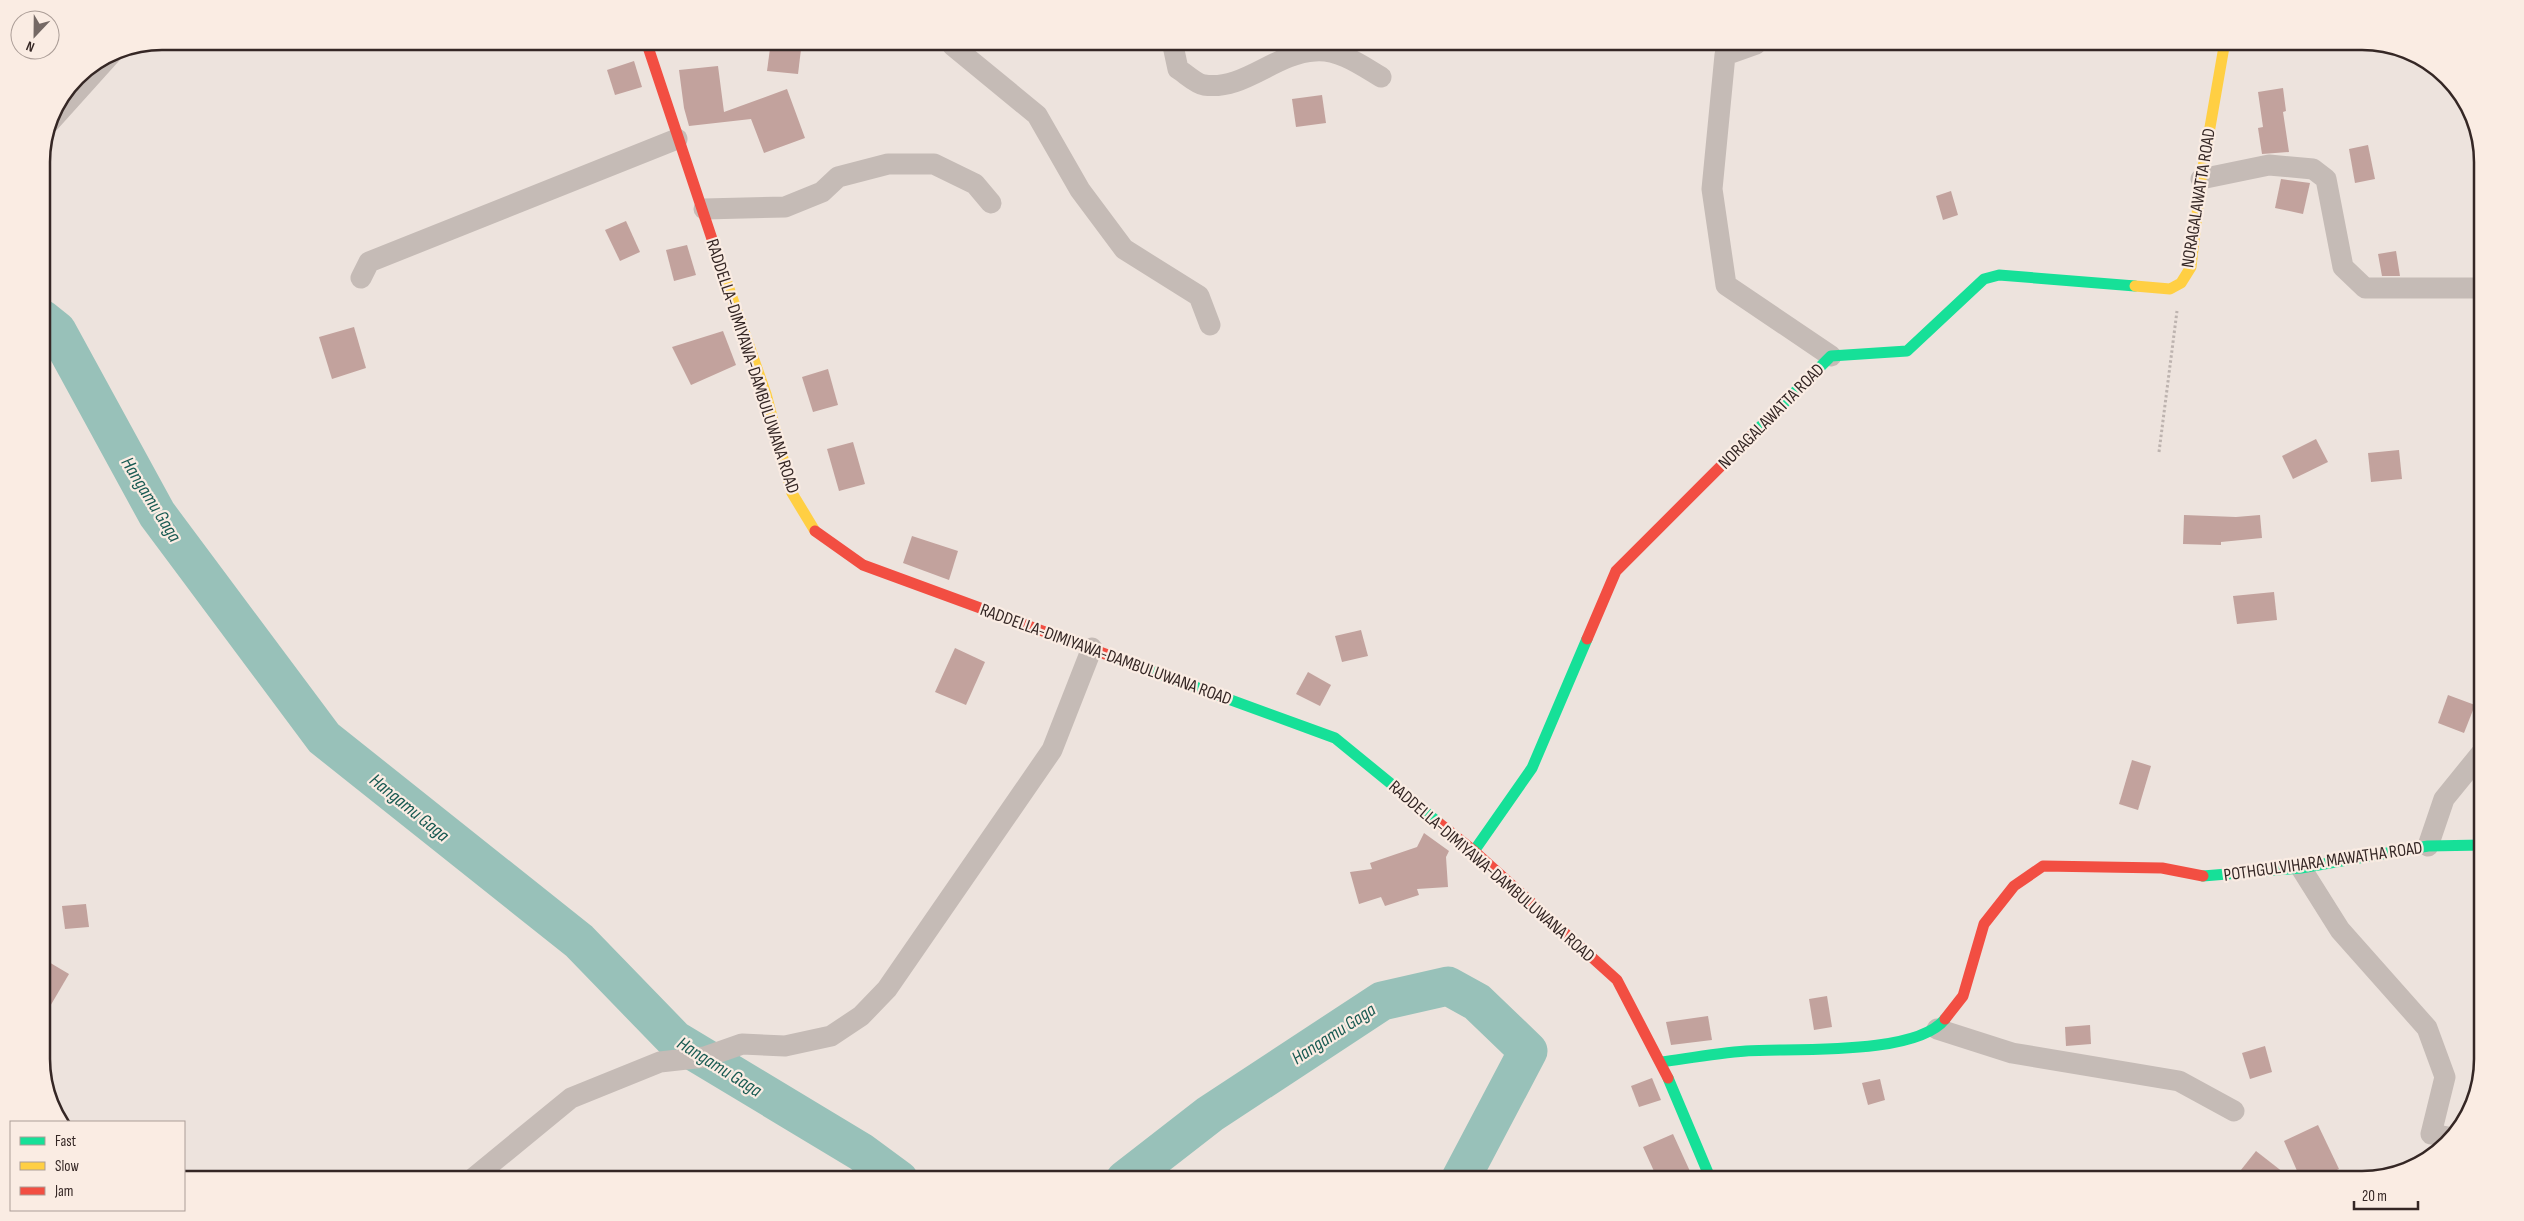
<svg xmlns="http://www.w3.org/2000/svg" width="2524" height="1221" viewBox="0 0 2524 1221" font-family="'Sofia Sans Condensed',sans-serif">
	<style>
		.lines { fill: none; stroke-linecap: round; stroke-linejoin: round }
		.river { stroke: #98c1b9; stroke-width: 39 }
		.building { fill: #c2a29d }
		.path { stroke: #bdb3af; stroke-width: 3; stroke-dasharray: 2.5 2.5; stroke-linecap: butt }
		.street { stroke: #c5bbb6; stroke-width: 21 }
		.fast { stroke: #16e098; stroke-width: 11 }
		.slow { stroke: #ffcf43; stroke-width: 11 }
		.jam { stroke: #f24e42; stroke-width: 11 }
		.labels { text-anchor: middle; stroke-width: 4.5; stroke-linejoin: round; paint-order: stroke }
		.street-label { font-size: 18px; fill: #352725; stroke: #faece3 }
		.water-label { font-size: 19px; font-style: italic; fill: #185a52; stroke: #faece3 }
		.rim { fill: none; stroke: #352725; stroke-width: 2.5 }
	</style>
	<rect width="100%" height="100%" fill="#ede3dd"/>
	<g class="lines">
		<!-- river -->
		<g class="river">
			<path d="M42 319 57 331 157 514 324 738 579 941 675 1040 861 1152 899 1180"/>
			<path d="M1125 1180 1210 1114 1382 1001 1448 986 1477 1002 1528 1051 1460 1180"/>
		</g>
	</g>
	<!-- building -->
	<g class="building">
		<path d="M771 41H802L798 74 767 71Z"/>
		<path d="M634 61 642 87 615 95 607 70Z"/>
		<path d="M718 66 724 112 787 89 805 138 764 153 751 119 689 126 684 108 679 70Z"/>
		<path d="M2283 88 2286 111 2283 112 2289 152 2262 154 2258 128 2263 127 2258 92Z"/>
		<path d="M1322 95 1326 123 1296 127 1292 99Z"/>
		<path d="M2368 145 2375 179 2355 183 2349 149Z"/>
		<path d="M2281 179 2310 183 2303 214 2275 208Z"/>
		<path d="M1951 191 1958 215 1943 220 1936 196Z"/>
		<path d="M626 221 640 252 620 261 605 230Z"/>
		<path d="M687 245 696 275 674 281 666 250Z"/>
		<path d="M2396 251 2400 276H2382L2378 254Z"/>
		<path d="M354 327 366 368 332 379 319 337Z"/>
		<path d="M723 331 736 365 691 385 672 347Z"/>
		<path d="M828 369 838 405 813 412 802 377Z"/>
		<path d="M2316 439 2328 462 2293 479 2282 456Z"/>
		<path d="M853 442 865 484 839 491 827 449Z"/>
		<path d="M2399 450 2402 479 2371 482 2368 453Z"/>
		<path d="M2184 515 2236 517 2260 515 2262 538 2221 542V545L2183 544Z"/>
		<path d="M912 536 958 551 949 580 903 563Z"/>
		<path d="M2274 592 2277 620 2237 624 2233 596Z"/>
		<path d="M1361 630 1368 656 1342 662 1335 636Z"/>
		<path d="M955 648 985 662 966 705 935 692Z"/>
		<path d="M1308 672 1331 685 1320 706 1296 694Z"/>
		<path d="M2448 695 2475 705 2464 733 2438 723Z"/>
		<path d="M2132 760 2151 766 2138 810 2119 804Z"/>
		<path d="M1424 833 1449 851 1446 857 1448 887 1417 889 1419 895 1385 906 1381 897 1359 904 1350 872 1372 869 1370 863 1417 847Z"/>
		<path d="M86 904 89 927 65 929 62 906Z"/>
		<path d="M42 958 69 974 42 1020Z"/>
		<path d="M1827 996 1832 1027 1814 1030 1809 999Z"/>
		<path d="M1708 1016 1712 1040 1671 1045 1666 1022Z"/>
		<path d="M2090 1025 2091 1044 2066 1046 2065 1027Z"/>
		<path d="M2265 1046 2272 1072 2250 1079 2242 1053Z"/>
		<path d="M1652 1078 1661 1100 1639 1107 1631 1086Z"/>
		<path d="M1880 1079 1885 1100 1868 1105 1862 1083Z"/>
		<path d="M2318 1125 2339 1169 2315 1180H2301L2284 1141Z"/>
		<path d="M1673 1134 1683 1156 1694 1180H1658L1643 1147Z"/>
		<path d="M2256 1151 2293 1180H2233Z"/>
	</g>
	<g class="lines">
		<!-- path -->
		<path class="path" d="M2159 452 2177 311"/>
		<!-- street -->
		<g class="street">
			<path d="M951 41 953 46 1037 115 1080 190 1124 249 1199 296 1210 325"/>
			<path d="M1172 41 1178 69C1185 73 1196 84 1204 85 1244 91 1275 53 1315 51 1339 49 1361 65 1381 77"/>
			<path d="M1757 41 1756 44 1725 55 1712 189 1726 285 1831 356"/>
			<path d="M49 123 112 53"/>
			<path d="M2201 179 2269 165 2313 169 2326 179 2343 267 2365 288H2483"/>
			<path d="M704 209 785 207 822 192 838 177 888 164H934L975 184 991 203"/>
			<path d="M361 278 369 262 677 139"/>
			<path d="M2428 846 2444 799 2483 751"/>
			<path d="M2301 868 2340 930 2427 1028 2445 1077 2431 1134 2448 1137"/>
			<path d="M1937 1029 2012 1053 2179 1081 2234 1111"/>
			<path d="M471 1180 571 1098 660 1062 705 1057 742 1044 785 1046 831 1036 861 1016 887 989 1052 750 1092 648"/>
		</g>
		<!-- fast -->
		<g class="fast">
			<path d="M1754 433 1831 356 1907 351 1984 279 1999 275 2135 286"/>
			<path d="M1116 658 1335 738 1439 823"/>
			<path d="M1474 851 1532 768 1587 639"/>
			<path d="M2203 876 2301 868 2428 846 2483 845"/>
			<path d="M1662 1062C1690 1058 1718 1053 1746 1051 1793 1048 1916 1056 1945 1019"/>
			<path d="M1668 1078 1711 1180"/>
		</g>
		<!-- slow -->
		<g class="slow">
			<path d="M719 260 766 394 792 493 815 531"/>
			<path d="M2135 286 2170 289 2181 283 2191 267 2201 179 2225 41"/>
		</g>
		<!-- jam -->
		<g class="jam">
			<path d="M646 41 719 260"/>
			<path d="M815 531 863 565 1116 658"/>
			<path d="M1587 639 1616 571 1754 433"/>
			<path d="M1439 823 1474 851 1617 980 1668 1078"/>
			<path d="M1945 1019 1963 996 1984 924 2014 886 2043 866 2162 868 2203 876"/>
		</g>
	</g>
	<g class="labels">
		<!-- street labels -->
		<g class="street-label">
			<text transform="translate(2198 198) rotate(-81)" y="6">NORAGALAWATTA ROAD</text>
			<text transform="translate(753 366) rotate(72)" y="6">RADDELLA-DIMIYAWA-DAMBULUWANA ROAD</text>
			<text transform="translate(1771 416) rotate(-45)" y="6">NORAGALAWATTA ROAD</text>
			<text transform="translate(1106 654) rotate(20)" y="6">RADDELLA-DIMIYAWA-DAMBULUWANA ROAD</text>
			<text transform="translate(2323 861) rotate(-8)" y="6">POTHGULVIHARA MAWATHA ROAD</text>
			<text transform="translate(1492 871) rotate(41)" y="6">RADDELLA-DIMIYAWA-DAMBULUWANA ROAD</text>
		</g>
		<!-- water labels -->
		<g class="water-label">
			<text transform="translate(152 499) rotate(58)" y="7">Hangamu Gaga</text>
			<text transform="translate(410 807) rotate(39)" y="7">Hangamu Gaga</text>
			<text transform="translate(1333 1033) rotate(-33)" y="7">Hangamu Gaga</text>
			<text transform="translate(720 1066) rotate(32)" y="7">Hangamu Gaga</text>
		</g>
	</g>
	<!-- crop -->
	<path d="M0 0H2524V1221H0ZM162 50H2362A112 112 0 0 1 2474 162V1059A112 112 0 0 1 2362 1171H162A112 112 0 0 1 50 1059V162A112 112 0 0 1 162 50Z" fill="#faece3" fill-rule="evenodd"/>
	<path class="rim" d="M162 50H2362A112 112 0 0 1 2474 162V1059A112 112 0 0 1 2362 1171H162A112 112 0 0 1 50 1059V162A112 112 0 0 1 162 50Z"/>
	<!-- legend -->
	<rect x="10" y="1121" width="175" height="90" fill="#faece3" stroke="#ab9d97"/>
	<rect x="20" y="1137" width="25" height="8" fill="#16e098" stroke="#ab9d97"/>
	<text x="55" y="1146" font-size="15" fill="#352725">Fast</text>
	<rect x="20" y="1162" width="25" height="8" fill="#ffcf43" stroke="#ab9d97"/>
	<text x="55" y="1171" font-size="15" fill="#352725">Slow</text>
	<rect x="20" y="1187" width="25" height="8" fill="#f24e42" stroke="#ab9d97"/>
	<text x="55" y="1196" font-size="15" fill="#352725">Jam</text>
	<!-- north arrow -->
	<g transform="translate(35 35) rotate(202)"><circle r="24" fill="#faece3" stroke="#ab9d97"/>
	<path d="M0-4L9 19L0 12L-9 19Z" fill="#756965"/>
	<text y="-8" font-size="14" font-weight="bold" text-anchor="middle" fill="#352725">N</text>
	</g>
	<!-- scale -->
	<path d="M2354 1201v8h64v-8" fill="none" stroke="#352725" stroke-width="2.5"/>
	<text x="2362" y="1201" font-size="15" fill="#352725" stroke="#faece3" stroke-width="4" paint-order="stroke">20 m</text>
</svg>
